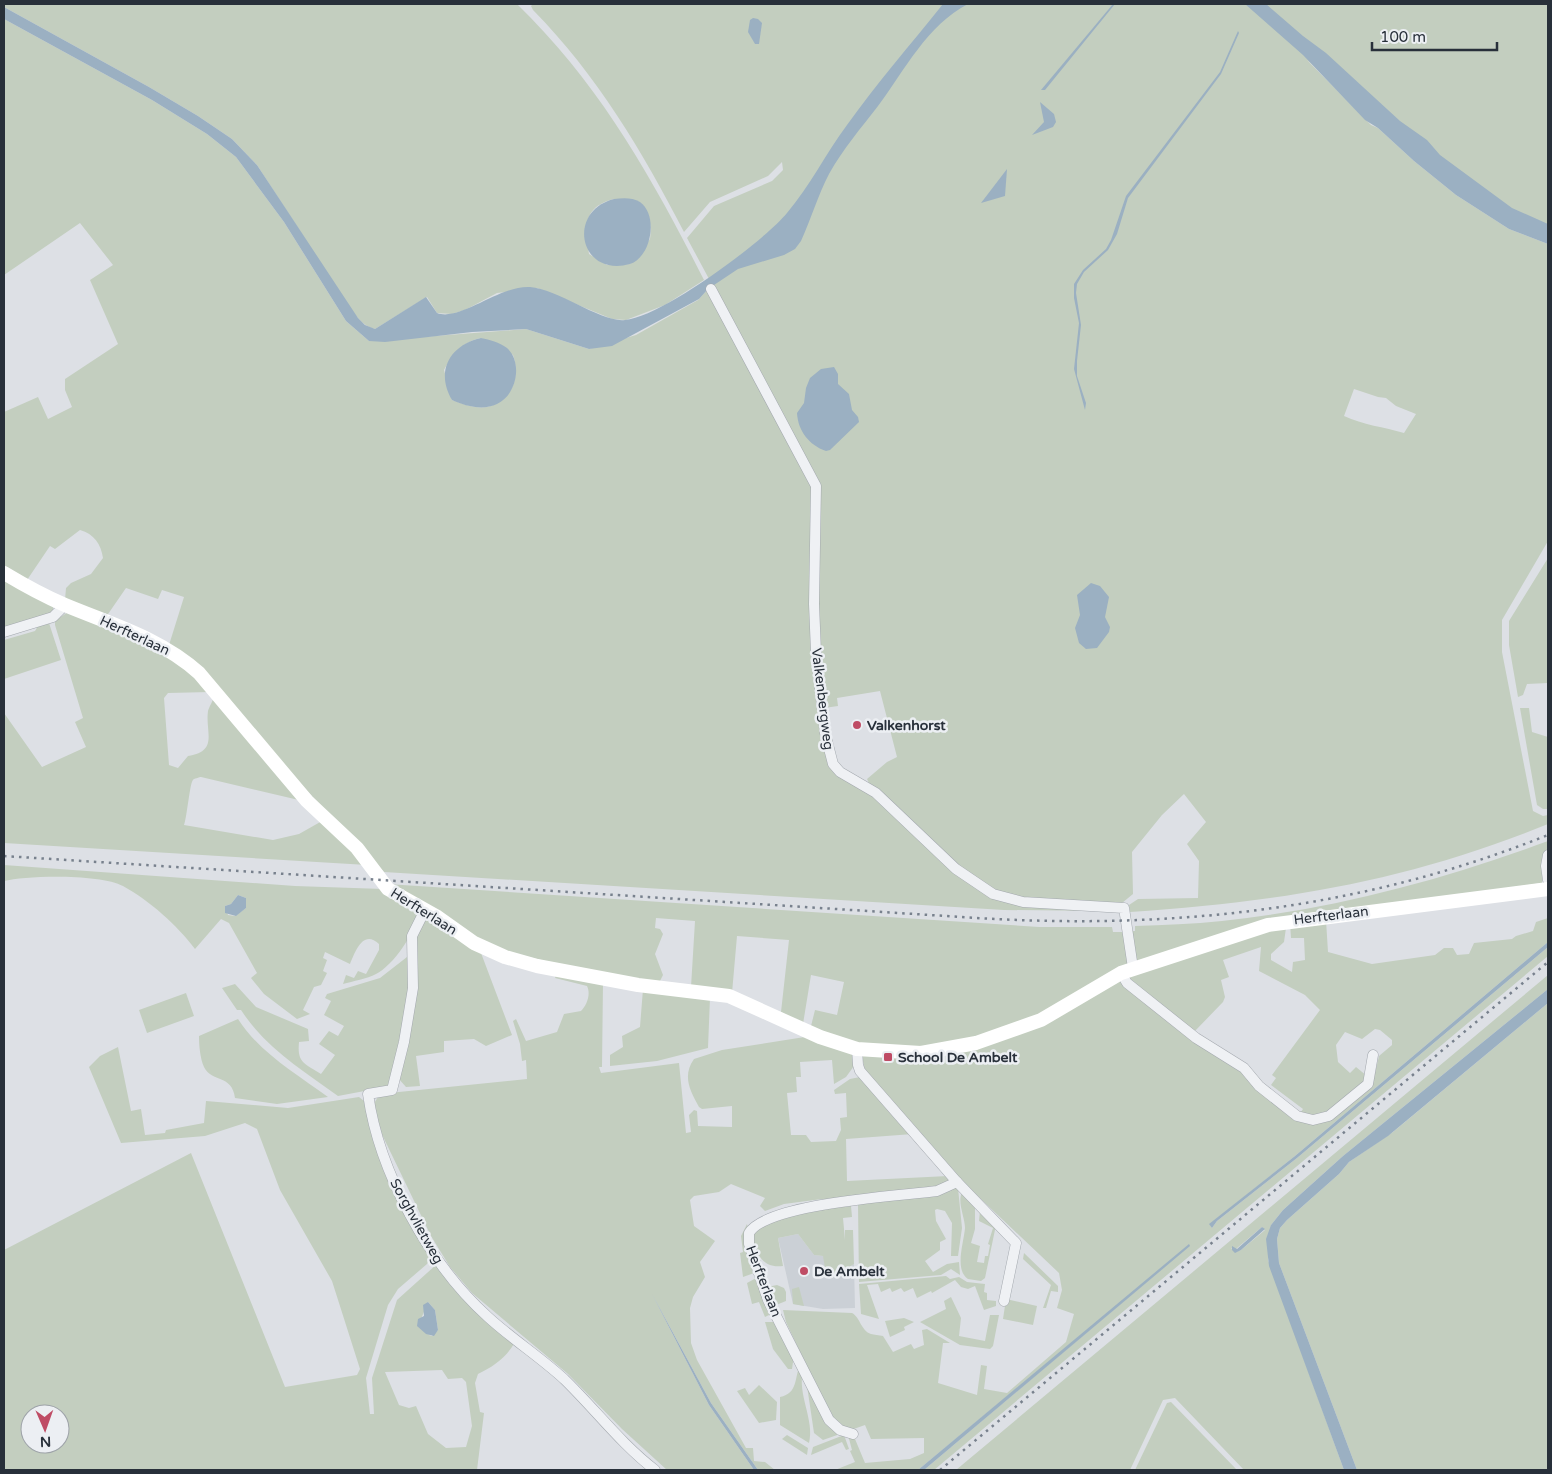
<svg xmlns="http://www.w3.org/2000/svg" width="1552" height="1474" viewBox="0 0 1552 1474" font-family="'Varela Round',sans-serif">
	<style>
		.built { fill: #cbd0d6 }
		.green { fill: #c3cebf; fill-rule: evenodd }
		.water { fill: #9bb0c2 }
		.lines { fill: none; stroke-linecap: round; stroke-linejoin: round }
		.street-casing { stroke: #a3a8ae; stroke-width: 11 }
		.street { stroke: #eff1f4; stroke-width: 10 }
		.secondary { stroke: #fff; stroke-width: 14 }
		.rail { stroke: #78818d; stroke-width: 2.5; stroke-dasharray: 2.5 5; stroke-linecap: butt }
		.poi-dot { fill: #bf4c65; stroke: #eceff3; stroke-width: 2 }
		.labels { text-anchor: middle; stroke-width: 5; stroke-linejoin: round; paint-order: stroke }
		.street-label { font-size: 14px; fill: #28303a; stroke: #eceff3 }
		.poi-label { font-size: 14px; font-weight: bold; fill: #28303a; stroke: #eceff3; text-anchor: start }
	</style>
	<rect width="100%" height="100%" fill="#dde0e5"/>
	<!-- built -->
	<path class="built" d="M798 1234 814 1255 823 1256 843 1272 854 1264 855 1308 823 1309 793 1304 778 1238Z"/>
	<!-- green -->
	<g class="green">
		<path d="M4 4H517C601 86 651 176 704 280L665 305 626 320 612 319 537 288 497 293 465 310 452 314 437 313 427 297 375 329C361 326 354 313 346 302L257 165 232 139 198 116 149 87 4 7ZM614 199C641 198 654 211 650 239L630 264 607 265 589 254C585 228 582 207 614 199Z"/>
		<path d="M533 4H1548V228L1497 205 1307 60 1371 125 1378 128 1414 161 1456 195 1509 229 1548 244V541L1502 620V652L1533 811 1543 816 1548 815V824C1408 881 1281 902 1130 912L1129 905 1138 899 1198 898 1199 861 1187 844 1206 822 1184 794 1162 815 1132 852 1133 894 1122 903H1103L1008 897 969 876 870 785 867 779 887 762 897 757 880 691 837 698 838 706 824 708 816 601 815 476 687 238 714 206 772 181 783 170 782 162 768 176 710 202 684 232C643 152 597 75 533 10L531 6ZM1354 389 1378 397 1386 398 1396 406 1416 414 1404 433C1384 427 1363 425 1344 416Z"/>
		<path d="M4 19 152 100 207 134 236 157 284 222 346 321 369 341 526 329 589 349 636 335 698 300 708 289 813 483V556L826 751 859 784 989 894 1109 911 1004 910 384 872 169 645 184 597 162 590 158 599 126 588 106 617 65 600 66 588 71 583 91 574 103 558C101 544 94 534 80 530L55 549 50 546 27 580 4 565V412L38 397 48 419 72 407 65 390V379L118 344 90 280 113 265 80 223 4 275ZM481 338 513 355C521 377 511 402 487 407 476 409 462 404 452 400L444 370C453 354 462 342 481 338Z"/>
		<path d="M1548 558V683L1527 684 1523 695 1518 697 1509 645V621Z"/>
		<path d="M4 576 53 607V611L49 615 4 628Z"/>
		<path d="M68 612 172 656 210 692 168 693 164 698 169 765 178 768 188 756C219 751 205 732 208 711 209 707 213 701 214 696L303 801 201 777C200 777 193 779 193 780 190 782 187 816 184 825L273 840 299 834 322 821 367 865 4 843V713L42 767 86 747 75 722 83 718 55 625V621Z"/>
		<path d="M49 623 61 660 4 679V640L35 631 38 626Z"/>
		<path d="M1520 708H1529L1532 732 1548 737V809H1543L1537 805Z"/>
		<path d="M1548 841 1542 883 1365 908 1137 963 1131 931H1135V926C1164 925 1193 924 1222 921 1335 909 1442 880 1548 841Z"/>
		<path d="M4 865 295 886 383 889 417 911C419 929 393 966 376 974 367 979 353 981 343 984L346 975 354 978 358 971 366 974 379 950V944C363 929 355 952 350 964L325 952 323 958 327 960 323 971 327 973 321 985 314 987 303 1010 310 1014 297 1019 264 994 251 978 257 973 229 923 221 919 195 949C177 925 150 901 123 886 102 874 27 875 4 881ZM238 895 246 898V908L235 916 228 915 225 906 231 904Z"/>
		<path d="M387 884 1039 927H1112L1113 932H1126L1128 963 1127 966 1040 1018 937 1048 852 1043 811 1026 815 1010 837 1015 844 982 811 975 803 1024 781 1012 789 940 737 936 732 993 691 987 695 921 656 918 655 928 660 929 663 934 655 954 663 975 659 983 616 978 495 949Z"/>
		<path d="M1548 918V942L1295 1156 1210 1224 1212 1228 1217 1221 1297 1158 1548 947V956L934 1470H924L1190 1245 918 1470H835L855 1462 850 1451 852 1450 848 1435 855 1439 865 1463 910 1459 924 1453V1438L871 1439 865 1425 848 1431 838 1426 830 1416 786 1322 783 1310 852 1313C860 1317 861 1331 871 1334 874 1335 879 1335 883 1336L893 1352 911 1344 914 1349 924 1345 922 1330 927 1329 950 1343H943L938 1383 977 1395 981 1365 987 1366 984 1389 1007 1393 1066 1342 1074 1314 1057 1308 1062 1290 1059 1273 964 1183 865 1071 862 1056 868 1054 902 1057 935 1056 984 1044 1047 1022 1119 980 1184 1033 1247 1074 1252 1085 1285 1112 1304 1121 1321 1122 1334 1118 1372 1086 1379 1056 1392 1045V1040L1380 1030 1375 1029 1362 1039 1345 1032 1336 1045 1338 1062 1350 1073 1356 1067 1367 1076 1366 1082C1348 1097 1325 1127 1301 1112L1303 1109 1271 1085 1276 1078 1272 1075 1320 1010 1305 995 1259 971 1261 947 1223 960 1229 977 1221 980 1225 997 1223 1002 1194 1032 1126 976 1159 962 1239 937 1286 928 1284 942 1271 954V960L1292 972 1293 962 1305 960 1304 938H1291L1290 923 1326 920 1328 952 1372 964 1435 955 1444 948H1453L1457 955 1469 954 1474 943 1512 939 1516 936 1533 931 1536 922Z"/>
		<path d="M428 919 481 953 512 1035 486 1046 474 1039 444 1041V1052L416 1056 420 1086 406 1087 398 1078 414 940 425 920Z"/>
		<path d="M407 957 409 960 408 993 391 1086 338 1096C302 1070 265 1047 241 1010H237L222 988 235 984 256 1007 308 1029 309 1041 299 1042C297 1063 304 1063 321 1074L335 1055 319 1044 329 1031 338 1036 344 1026 324 1015 331 1001 325 998 327 994 380 978Z"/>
		<path d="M556 975 603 983 602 1067H599L601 1073 679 1063 686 1133 691 1132 689 1115 694 1110 697 1111 698 1126 732 1127V1106L702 1109 699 1107C690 1091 682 1076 694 1059L722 1050 811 1036 852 1054 854 1066 846 1077 834 1084 832 1060 800 1062 801 1077H796L797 1092 787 1093 791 1135H806L811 1142 836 1141 841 1130 840 1118 847 1117 846 1093 835 1094 834 1090 850 1079 860 1077 913 1134 846 1139 847 1181 948 1176 951 1179 948 1186 823 1203 822 1199 784 1204 765 1211 760 1206 765 1198 731 1184 719 1192 694 1196 690 1200 694 1226 715 1241 700 1262 705 1277 693 1297 690 1308 691 1343 697 1360 746 1448H753L754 1461 765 1462 775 1470H758L711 1403 652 1294 709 1405 754 1470H667L622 1429 568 1374 472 1293 450 1267 431 1236 375 1120 373 1105 378 1097 389 1093 527 1079 526 1060 522 1061 520 1044 513 1021 516 1019 526 1041 557 1032 564 1014 581 1011C587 1005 591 994 587 986L555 978Z"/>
		<path d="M1548 975V989L1343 1156 1283 1210 1271 1225 1268 1260 1344 1470H1244L1175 1398 1163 1400 1130 1470H956ZM1262 1227 1265 1230 1241 1250 1235 1252 1231 1248 1236 1249Z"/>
		<path d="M643 989 710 998 708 1048 657 1061 610 1066V1055L623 1047 622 1036 640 1027Z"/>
		<path d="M186 993 194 1016 147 1033 139 1010Z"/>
		<path d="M1548 1003V1470H1357L1279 1263 1277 1239 1280 1228 1287 1220 1339 1174 1349 1162 1393 1132Z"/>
		<path d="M238 1019C260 1053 295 1073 328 1097L277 1104 235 1098C232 1074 212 1083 204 1067 200 1058 199 1045 199 1036Z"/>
		<path d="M118 1047 131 1111 141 1109 145 1135 165 1133 166 1130 204 1123 206 1101 288 1108 359 1097 364 1101 431 1258 427 1264 398 1289 388 1305 366 1378 370 1414H374L372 1378 397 1300 437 1264 515 1342C506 1358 494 1366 478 1374L475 1383 480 1412 484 1413 477 1470H4V1250L191 1153 285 1387 357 1375 360 1369 332 1281 280 1190 257 1129 245 1123 205 1136 121 1143 89 1067 100 1056ZM428 1302 435 1310 438 1330 432 1336 429 1335 421 1319ZM442 1370 448 1379 462 1378 466 1382 472 1426 466 1447 446 1448 428 1434 416 1406 409 1408 399 1405 385 1372ZM30 1414H60V1444H30Z"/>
		<path d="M954 1188H958L962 1228 958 1256H951L952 1223 945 1211 937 1209 935 1210 936 1221 946 1239 940 1242V1250L925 1261 933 1272 947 1264 959 1262 960 1275 951 1269 941 1275 859 1282 858 1204 943 1194Z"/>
		<path d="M962 1192 975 1204V1229L971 1243 980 1246 977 1262 984 1263 985 1256H988L990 1245 988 1244 993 1228 979 1221 980 1211 996 1225 985 1278 981 1281 968 1279C954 1270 964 1242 965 1228 965 1217 957 1203 962 1192Z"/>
		<path d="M851 1206 852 1217 843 1218 845 1240V1230H853L854 1264 840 1273 826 1274 823 1256 814 1255 798 1234 778 1238 783 1266C761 1269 756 1252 751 1234L781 1215Z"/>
		<path d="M747 1224 757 1272 743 1277 740 1253 743 1252 741 1236Z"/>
		<path d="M1024 1253 1058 1286V1292L1051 1291 1046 1308H1043L1051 1285 1023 1259Z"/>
		<path d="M946 1276 950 1279 959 1277 967 1282 985 1284 984 1292 987 1293V1300L996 1301V1306L984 1310 975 1286 968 1289 961 1287 955 1280 932 1293 931 1291 917 1298 913 1288 904 1292 901 1288 892 1292 890 1288 881 1292 878 1284 867 1285 879 1319 861 1314 859 1284Z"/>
		<path d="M758 1277 771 1314 765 1317 759 1302 752 1304 747 1283Z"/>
		<path d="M777 1285 784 1288 786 1292V1301L776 1305 769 1291 772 1286Z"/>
		<path d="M799 1287 804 1306 793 1304 792 1289Z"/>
		<path d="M951 1297 961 1318 959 1336 985 1341 990 1315H999L993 1346 990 1349 960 1345 920 1322 946 1309 944 1301Z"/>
		<path d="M1006 1299 1037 1306 1033 1325 1003 1319Z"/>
		<path d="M904 1318 914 1322 904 1327 905 1330 890 1337 885 1321Z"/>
		<path d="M765 1322H775L794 1355 792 1369H788L773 1349Z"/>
		<path d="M800 1365 803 1370C797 1395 815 1420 809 1443L780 1425V1397C798 1393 794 1379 800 1365Z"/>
		<path d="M806 1379 840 1434 823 1440 814 1433Z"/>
		<path d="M759 1385 777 1402 776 1420 759 1423 737 1391 745 1388 749 1395Z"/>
		<path d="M1171 1402 1237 1470H1135L1167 1403Z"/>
		<path d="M787 1435 808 1448 807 1455 782 1439Z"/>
		<path d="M844 1435 849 1449 846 1450 842 1442 811 1455 813 1447Z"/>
	</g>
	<!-- water -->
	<g class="water">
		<path d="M943 4H968C927 25 905 70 878 106 861 128 843 149 829 174 818 195 811 219 801 241L795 249 784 255 738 269 708 289 699 299 612 346 589 349 526 329 472 332 385 342 369 341 346 321 284 222 236 157 207 134 152 100 4 19V7L149 87 198 116 232 139 257 165 358 318 365 325 375 329 426 297 437 313C460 322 500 285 530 287 558 289 602 323 625 320 662 317 763 242 787 213 810 186 826 153 847 125 877 83 911 44 943 4Z"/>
		<path d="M1113 4H1115L1045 90H1041Z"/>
		<path d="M1245 4H1266L1303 36 1326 53 1400 121 1427 140 1440 155 1512 208 1548 224V244L1509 229 1456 195 1414 161 1378 128 1365 120 1303 55Z"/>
		<path d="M753 18 758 19 762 23 759 44H755L748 32 750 20Z"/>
		<path d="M1238 31 1239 33 1221 74 1128 198 1117 234 1108 250 1084 272 1077 284 1076 293 1081 325 1077 361V376L1086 403 1085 410 1074 369 1079 323 1074 298V284L1083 270 1106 249 1111 240 1126 196 1220 72Z"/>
		<path d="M1040 102 1054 114 1056 122 1053 127 1032 135 1044 122Z"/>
		<path d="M1007 169 1005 196 981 203Z"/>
		<path d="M614 199C622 198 632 197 640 202 659 216 651 257 630 264 579 278 566 211 614 199Z"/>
		<path d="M481 338C490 340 499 342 507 348 523 362 517 395 497 404 483 411 465 406 452 400 435 371 450 345 481 338Z"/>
		<path d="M834 367 838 374V384L849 394 852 410 858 417 859 422 830 450 826 451C809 445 798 431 797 413L804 403 806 388 810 378 821 369Z"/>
		<path d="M1091 583 1100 586 1109 597 1105 617 1110 627 1109 632 1097 648 1086 649 1079 643 1075 628 1080 615 1077 595Z"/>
		<path d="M238 895 246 898V908L236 916 225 913V906L231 904Z"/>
		<path d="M1548 942V947L1297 1158 1217 1221 1212 1228 1209 1224 1295 1156Z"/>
		<path d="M1548 989V1003L1388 1136 1349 1162 1339 1174 1287 1220 1280 1228 1277 1239 1279 1263 1357 1470H1344L1269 1266 1266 1239 1271 1225 1283 1210 1343 1156Z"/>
		<path d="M1262 1227 1265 1229 1241 1250 1235 1253 1232 1250V1246L1237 1249Z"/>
		<path d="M1189 1244 1190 1246 924 1470H918Z"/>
		<path d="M652 1294 711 1403 758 1470H754L709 1405Z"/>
		<path d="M428 1302 435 1310 438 1330 434 1336 426 1334 417 1326 418 1319 424 1316 423 1305Z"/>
	</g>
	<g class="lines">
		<defs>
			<g id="street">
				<path d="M711 289 816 486 814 604 816 652 825 733 833 764 840 772 876 793 956 869 993 894 1023 902 1124 908 1133 968"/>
				<path d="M4 632 53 617 65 605"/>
				<path d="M1548 855 1546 866 1548 880"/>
				<path d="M425 910 412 936 413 988 404 1042 392 1090 368 1094C379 1172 429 1264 488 1317 512 1339 540 1357 564 1379 595 1409 621 1444 655 1470"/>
				<path d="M1121 973 1127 983 1196 1038 1244 1068 1259 1086 1297 1116 1313 1120 1329 1116 1368 1084 1373 1055"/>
				<path d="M857 1049 858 1065 860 1071 957 1182 1016 1243 1004 1301"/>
				<path d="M853 1434 840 1430 829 1420 768 1300 749 1244V1233C767 1203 900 1196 937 1191L957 1182"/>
			</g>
		</defs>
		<!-- street casing -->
		<use href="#street" class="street-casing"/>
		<!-- street -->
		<use href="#street" class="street"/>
		<!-- secondary -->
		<path class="secondary" d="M4 573C24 585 44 596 65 605 113 625 160 638 199 673L307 801 357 848 388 889 436 916 474 943 505 957 537 966 638 985 729 996 820 1037 857 1049 921 1053 976 1043 1041 1020 1121 973 1268 925 1548 889"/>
		<!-- rail -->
		<g class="rail">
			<path d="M4 856 977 918C1176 930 1363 909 1548 835"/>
			<path d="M940 1470 1548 962"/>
		</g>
	</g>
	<!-- markers -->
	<g class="poi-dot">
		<circle cx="857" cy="725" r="5"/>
		<rect x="883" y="1052" width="10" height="10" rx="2.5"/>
		<circle cx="804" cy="1271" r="5"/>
	</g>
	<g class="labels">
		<!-- street labels -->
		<g class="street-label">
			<text transform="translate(135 635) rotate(25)" y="5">Herfterlaan</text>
			<text transform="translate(823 699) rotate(83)" y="5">Valkenbergweg</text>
			<text transform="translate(424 911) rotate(32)" y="5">Herfterlaan</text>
			<text transform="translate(1331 915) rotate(-7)" y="5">Herfterlaan</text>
			<text transform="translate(417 1221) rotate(61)" y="5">Sorghvlietweg</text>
			<text transform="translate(764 1281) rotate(69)" y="5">Herfterlaan</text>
		</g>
		<!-- poi labels -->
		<g class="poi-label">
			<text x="867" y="730">Valkenhorst</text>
			<text x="898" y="1062">School De Ambelt</text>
			<text x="814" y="1276">De Ambelt</text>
		</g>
	</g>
	<!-- border -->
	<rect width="1552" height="1474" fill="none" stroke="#28303a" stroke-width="10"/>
	<!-- north arrow -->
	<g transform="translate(45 1429) rotate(178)"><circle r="24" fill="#eceff3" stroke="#9ea3a9"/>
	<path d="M0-4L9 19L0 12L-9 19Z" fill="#bf4c65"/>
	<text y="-8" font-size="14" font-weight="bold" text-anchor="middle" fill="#28303a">N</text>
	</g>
	<!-- scale -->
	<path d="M1372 42v8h125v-8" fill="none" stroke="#28303a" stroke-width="2.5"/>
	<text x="1380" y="42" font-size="15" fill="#28303a" stroke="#eceff3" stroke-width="4" paint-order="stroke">100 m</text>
</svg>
